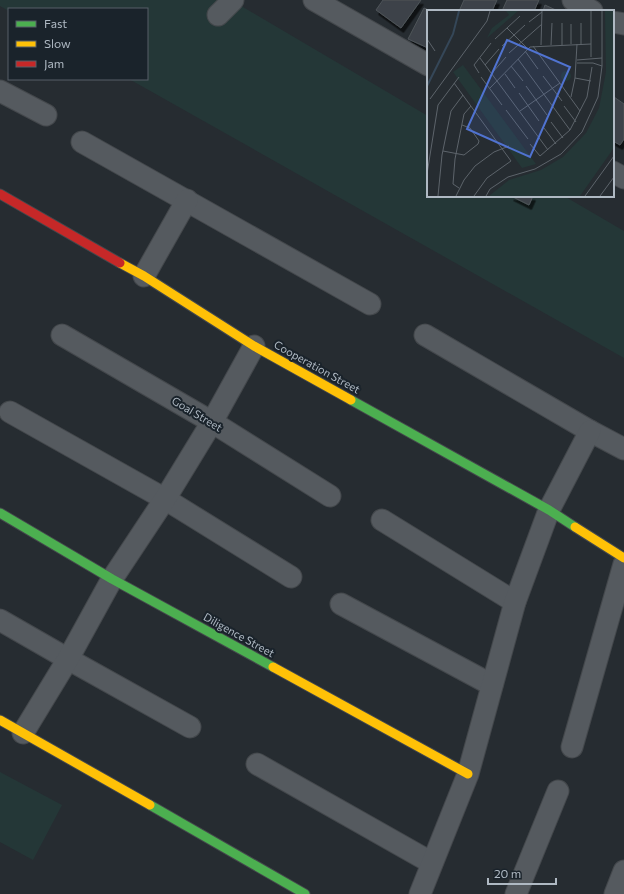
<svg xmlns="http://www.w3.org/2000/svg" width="624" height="894" viewBox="0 0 624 894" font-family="Commissioner,sans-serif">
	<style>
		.green { fill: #243737 }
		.building { fill: #3e4348; stroke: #4e5459; filter: url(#shadow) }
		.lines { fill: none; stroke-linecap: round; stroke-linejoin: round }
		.street-casing { stroke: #44484c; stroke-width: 23 }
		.fast-casing { stroke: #44484c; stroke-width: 11 }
		.slow-casing { stroke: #44484c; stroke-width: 11 }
		.jam-casing { stroke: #44484c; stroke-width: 11 }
		.street { stroke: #555a5f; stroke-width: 21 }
		.fast { stroke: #4caf50; stroke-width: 9 }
		.slow { stroke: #ffc107; stroke-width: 9 }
		.jam { stroke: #c62828; stroke-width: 9 }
		.labels { text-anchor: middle; stroke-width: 4; stroke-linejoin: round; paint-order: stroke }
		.street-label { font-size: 11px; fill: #afb9c3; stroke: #1a232b }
		.inset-river { fill: none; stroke: #354758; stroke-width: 2 }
		.inset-road { fill: none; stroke: #5d646b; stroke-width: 1 }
		.view { fill: #5073d1; fill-opacity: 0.15; stroke: #5073d1; stroke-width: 2 }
		.inset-edge { fill: none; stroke: #afb9c3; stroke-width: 2 }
	</style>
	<defs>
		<filter id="shadow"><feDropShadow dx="2.5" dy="4.5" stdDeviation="0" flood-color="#0009"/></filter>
	</defs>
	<rect width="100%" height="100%" fill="#262c31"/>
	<!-- green -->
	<g class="green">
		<path d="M0 0H231L428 116V196H564L624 231V358L129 79H147V9H9V11L0 6Z"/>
		<path d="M0 772 62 805 33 860 0 842Z"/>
	</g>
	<!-- building -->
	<g class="building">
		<path d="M383 0H421L401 28 376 10Z"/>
		<path d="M464 0H497L492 11H464L460 9Z"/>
		<path d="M507 0H539L534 11H502Z"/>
		<path d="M545 5 558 11H543Z"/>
		<path d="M424 8 431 11H428V48L408 39Z"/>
		<path d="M614 97 624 104V139L620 145 613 141Z"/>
		<path d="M511 196H533L529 205Z"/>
	</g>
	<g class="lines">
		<defs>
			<g id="street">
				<path d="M314 0 428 65"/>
				<path d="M573 0 592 11"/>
				<path d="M218 15 233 0"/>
				<path d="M613 22 624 24"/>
				<path d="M0 91 46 115"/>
				<path d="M82 142 370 304"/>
				<path d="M613 172 624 178"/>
				<path d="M144 276 187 200"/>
				<path d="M62 335 212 422 330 496"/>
				<path d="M425 335 590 431 624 449"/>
				<path d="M10 412 165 499 291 577"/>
				<path d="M382 520 515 602"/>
				<path d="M341 604 492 685"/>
				<path d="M0 620 68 659 190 727"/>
				<path d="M23 733 68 659 112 579 165 499 212 422 254 346"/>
				<path d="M572 747 624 564"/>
				<path d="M257 764 432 863"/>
				<path d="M420 894 468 774 515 602 549 510 590 431"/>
				<path d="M516 894 558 791"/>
				<path d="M615 894 624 871"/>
			</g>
			<g id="fast">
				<path d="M351 400 549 510 575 527"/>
				<path d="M0 513 112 579 273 667"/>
				<path d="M150 805 305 894"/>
			</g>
			<g id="slow">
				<path d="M120 263 144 276 254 346 351 400"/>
				<path d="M575 527 624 558"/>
				<path d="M273 667 468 774"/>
				<path d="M0 720 150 805"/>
			</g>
			<path id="jam" d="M0 194 120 263"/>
		</defs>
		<!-- street casing -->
		<use href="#street" class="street-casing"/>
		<!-- fast casing -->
		<use href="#fast" class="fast-casing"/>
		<!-- slow casing -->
		<use href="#slow" class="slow-casing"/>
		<!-- jam casing -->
		<use href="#jam" class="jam-casing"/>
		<!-- street -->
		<use href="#street" class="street"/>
		<!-- fast -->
		<use href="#fast" class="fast"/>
		<!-- slow -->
		<use href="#slow" class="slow"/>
		<!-- jam -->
		<use href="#jam" class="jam"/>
	</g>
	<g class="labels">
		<!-- street labels -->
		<g class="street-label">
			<text transform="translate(317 367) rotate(29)" y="4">Cooperation Street</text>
			<text transform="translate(197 414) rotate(31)" y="4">Goal Street</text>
			<text transform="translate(239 635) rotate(29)" y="4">Diligence Street</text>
		</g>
	</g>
	<!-- overview -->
	<g transform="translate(427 10)">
		<rect width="187" height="187" fill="#262c31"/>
		<path d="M79 1H91L60 28 65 18 82 5ZM178 1H187V137L184 142 153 186H62L82 170 114 160 136 147 159 123 172 98 179 62ZM36 55 109 154 95 158 26 62ZM134 66a5 5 0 1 1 10 0a5 5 0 1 1-10 0Z" fill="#243737"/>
		<path class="inset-river" d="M0 76 26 24 32 1M0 90V104"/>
		<path class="inset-road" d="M102 12 115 2M135 13V35M80 18 101 39M0 29 8 41M68 29 93 6M144 34V14M114 35 115 1M124 35 125 13M154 35V13M75 36 98 15M106 36 153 101M98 41 111 59M82 43 115 14M164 47V1M53 48 121 140M91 49 143 120M150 50 175 48M150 53H166L175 56M58 55 72 39M84 56 96 71M52 63 47 55 64 33M65 63 79 47M78 64 88 78M116 66 135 91M54 67 75 95M148 68 164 71M27 73 84 151 60 168 47 186M99 76 120 105M63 78 103 37 164 34M92 83 112 111M144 87 148 68 150 34M3 89 60 11 63 1M137 96 149 112M79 100 101 129M93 101 133 73M124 112 136 128M117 118 129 134M103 134 113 146 143 120 160 87 165 57M16 141 37 145 51 134 52 131 43 118 35 115M0 164 11 95 32 67M32 178 26 174 28 149 37 104 44 96M11 186 15 145 24 101 36 85M29 186 37 170 48 156 67 142 82 136M59 186 63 179 81 167 108 159 134 144 155 122 171 87 175 56V1M158 186 187 146M173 186 187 167"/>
		<path class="view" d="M80 30 143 57 103 147 40 119Z"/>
		<rect width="187" height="187" class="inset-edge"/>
	</g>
	<!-- legend -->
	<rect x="8" y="8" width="140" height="72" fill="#1a232b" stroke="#565f68"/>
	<rect x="16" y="21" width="20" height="6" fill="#4caf50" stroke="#565f68"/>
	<text x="44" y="28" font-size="12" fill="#afb9c3">Fast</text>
	<rect x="16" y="41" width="20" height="6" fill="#ffc107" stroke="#565f68"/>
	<text x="44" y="48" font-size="12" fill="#afb9c3">Slow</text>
	<rect x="16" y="61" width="20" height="6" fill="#c62828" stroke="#565f68"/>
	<text x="44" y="68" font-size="12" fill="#afb9c3">Jam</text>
	<!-- scale -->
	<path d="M488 878v6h68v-6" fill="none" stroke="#afb9c3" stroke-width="2"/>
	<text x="494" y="878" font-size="12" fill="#afb9c3" stroke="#1a232b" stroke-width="3" paint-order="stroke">20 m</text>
</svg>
